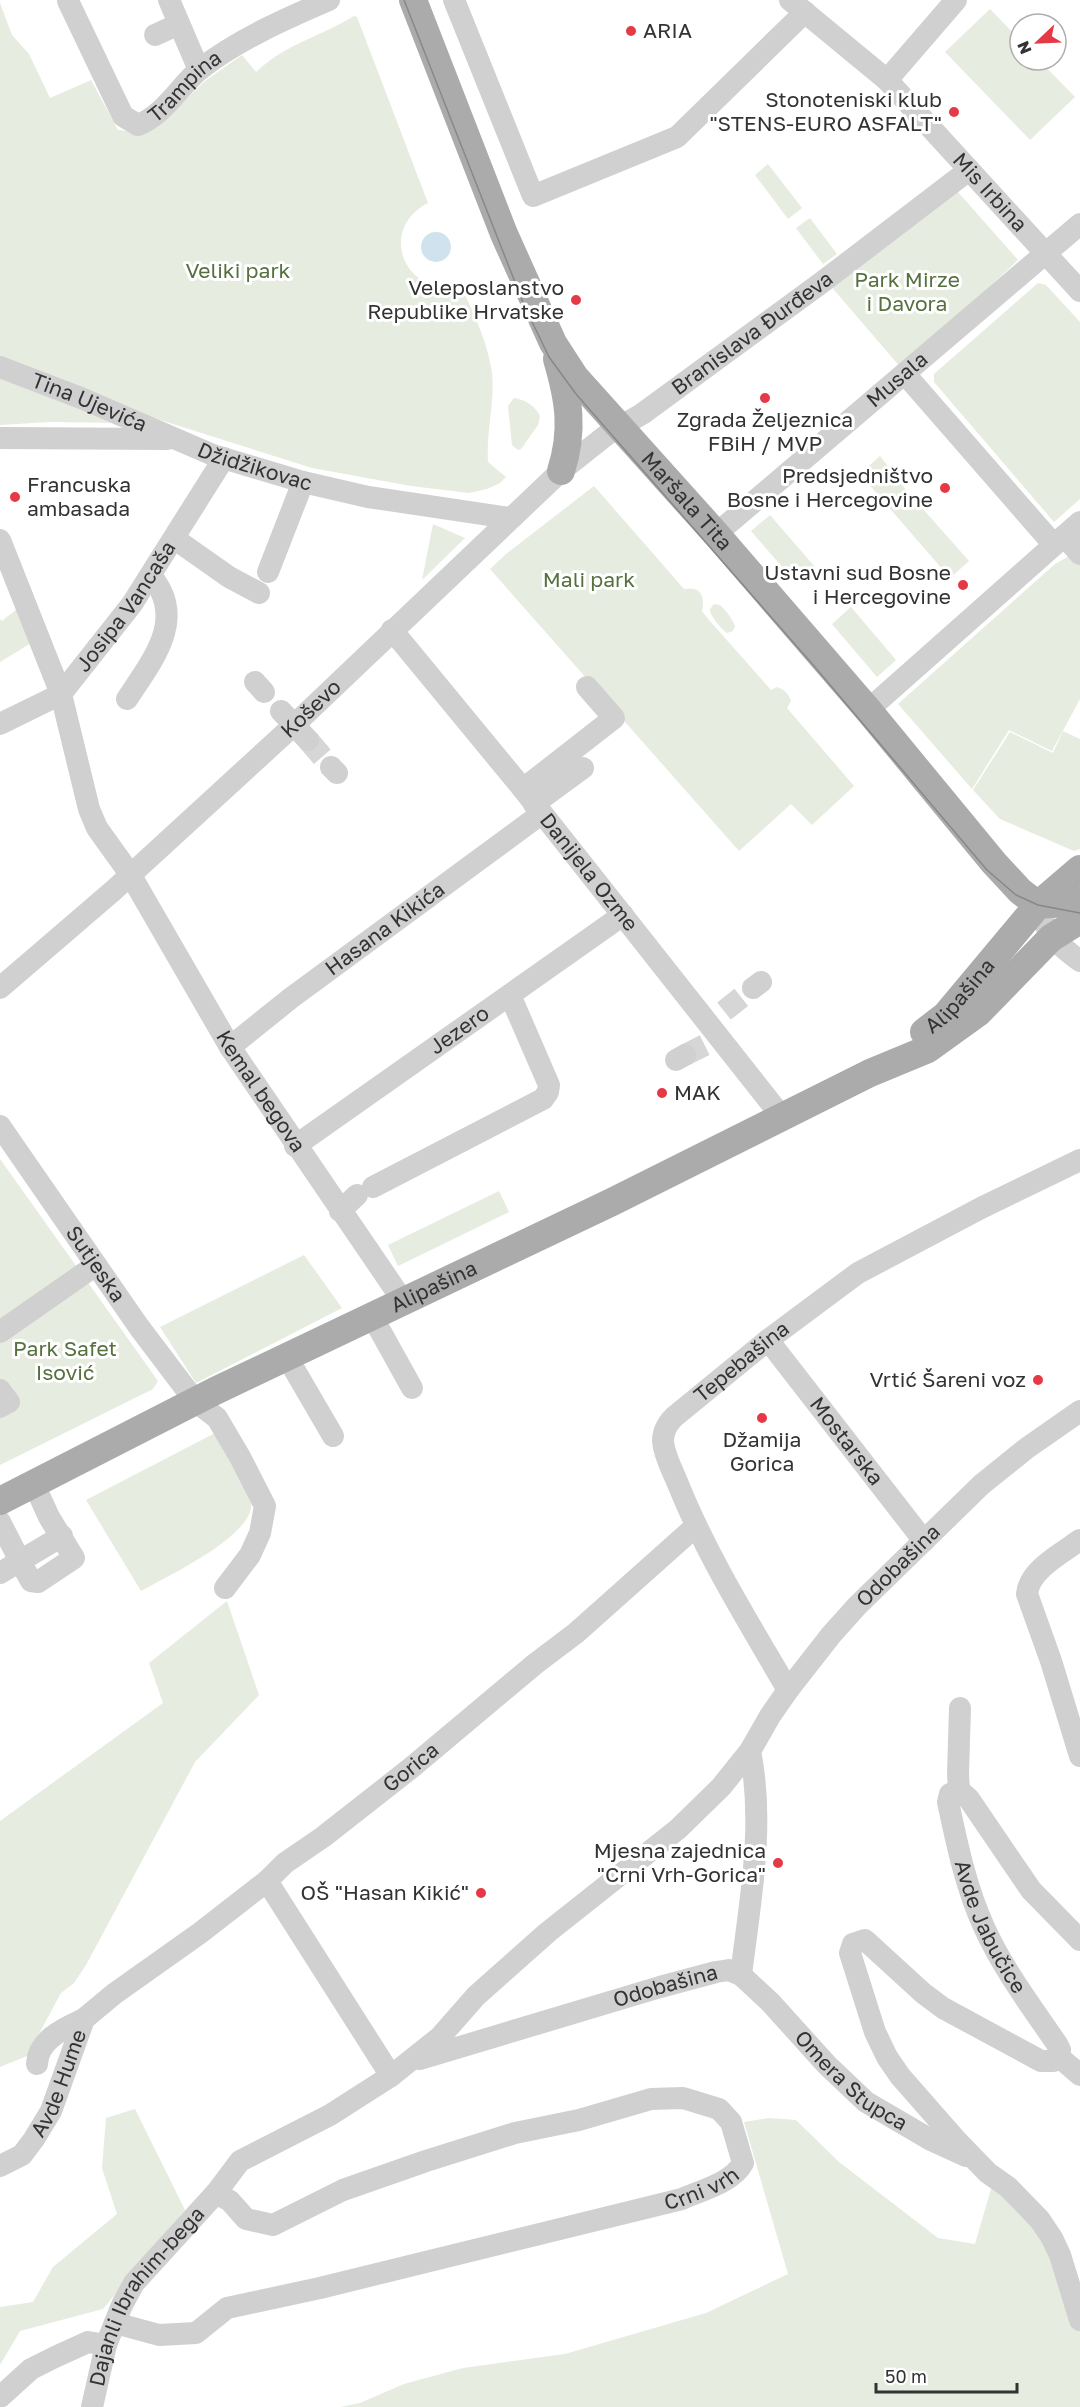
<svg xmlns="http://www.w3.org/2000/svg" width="1080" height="2407" viewBox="0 0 1080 2407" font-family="'Golos Text',sans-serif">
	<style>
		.green { fill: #e6ecdf }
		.water { fill: #cfe2ee }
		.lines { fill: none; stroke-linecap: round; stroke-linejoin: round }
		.minor-tunnel { stroke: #d6d6d6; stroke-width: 22; stroke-dasharray: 22 11; stroke-linecap: butt }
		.minor { stroke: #d0d0d0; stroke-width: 22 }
		.major { stroke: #ababab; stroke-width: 28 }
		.tram { stroke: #888; stroke-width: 1.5 }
		.poi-dot { fill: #e63946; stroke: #fff; stroke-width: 2 }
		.labels { text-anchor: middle; stroke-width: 6; stroke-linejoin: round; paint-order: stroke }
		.poi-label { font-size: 21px; fill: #333; stroke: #fff; text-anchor: end }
		.street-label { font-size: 21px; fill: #333; stroke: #fff }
		.park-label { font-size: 21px; fill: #56703f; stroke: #fff }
	</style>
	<rect width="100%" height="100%" fill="#fff"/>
	<!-- green -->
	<g class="green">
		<path d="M0 3 12 35 29 54 50 98 91 80 118 130 137 132 156 128 205 81 242 55 256 72C287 43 320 37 354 16L357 17 428 203C377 229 404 298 460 285 473 311 488 343 492 373 495 402 486 432 488 462L506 477 500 483 487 489 469 493 411 486 312 468 132 411 0 357Z"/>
		<path d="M990 9 1020 40V60H1039L1075 97 1030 140 945 52Z"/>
		<path d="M768 164 802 208 788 219 755 175Z"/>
		<path d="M957 191 1018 260 902 369 829 284Z"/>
		<path d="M810 218 837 254 823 264 796 228Z"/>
		<path d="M1038 283 1046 285 1080 322V499L1054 522 934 382V374Z"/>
		<path d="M0 371 124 423 50 422 0 425Z"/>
		<path d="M514 398C526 400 535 406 540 416L538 425 521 449 518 450 512 445 508 406Z"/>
		<path d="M880 456 906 490 969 561 950 578 860 474Z"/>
		<path d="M594 486 684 589C701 586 705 596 702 611L709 620 771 690 777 687C785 690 788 693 791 701L787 708 854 786 812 825 791 804 739 851 490 569 506 554Z"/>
		<path d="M770 515 815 567 796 583 751 531Z"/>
		<path d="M433 524 465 538 422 580Z"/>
		<path d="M1071 555 1080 564V699L1052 751 1009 730 972 789 898 704 1055 564Z"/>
		<path d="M23 604 36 640 0 662V619L2 621Z"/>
		<path d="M714 604 720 605C725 609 733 620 735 626L733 631 727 633C721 629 710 616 710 609Z"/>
		<path d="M851 607 896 660 877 677 832 624Z"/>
		<path d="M1063 731 1080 739V849L1074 851 1000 819 973 790 1010 732 1053 753Z"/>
		<path d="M0 1159 158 1381 153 1389 0 1465Z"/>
		<path d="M499 1191 509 1212 398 1266 388 1245Z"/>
		<path d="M304 1255 342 1308 196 1383 160 1327Z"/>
		<path d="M219 1431C228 1449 254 1489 251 1508 246 1539 168 1576 141 1591L86 1500Z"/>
		<path d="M227 1601 259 1695 195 1762 86 1965 74 1983 61 1993 27 2056 0 2067V1821L163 1703 149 1663Z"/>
		<path d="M135 2109 185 2210 103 2309 20 2331 0 2365V2307L33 2302 53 2267 117 2214 102 2168 106 2118Z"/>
		<path d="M769 2118 796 2120 839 2162 938 2238 975 2244 993 2182 1035 2213 1080 2322V2407H340L360 2403 404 2384 463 2368 565 2354 706 2313 788 2274 744 2122Z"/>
	</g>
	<!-- water -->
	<circle class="water" cx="436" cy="247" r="15"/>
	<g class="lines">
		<!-- minor-tunnel -->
		<g class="minor-tunnel">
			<path d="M308 740 331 767"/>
			<path d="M724 1011 753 988"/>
			<path d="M685 1055 711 1042"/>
		</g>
		<!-- minor -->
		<g class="minor">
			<path d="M169 0 199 70"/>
			<path d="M454 0 533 196 677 137 805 12"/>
			<path id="s1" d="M790 0 887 80 1080 291"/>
			<path id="s2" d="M68 1 123 116 138 125C164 115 179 87 199 70 237 40 285 19 329 0"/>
			<path d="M155 35 179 24"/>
			<path d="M887 80 956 0"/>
			<path id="s3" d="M0 367 81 398 213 455 303 482 368 497 510 518"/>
			<path d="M905 374 1054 545"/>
			<path d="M0 438 167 439"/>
			<path id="s4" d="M716 534 1080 224"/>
			<path d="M1064 536 1080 554"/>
			<path d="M175 539 229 577 259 593"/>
			<path id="s5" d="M0 540 61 694 89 809 97 828 130 874 230 1047 403 1301"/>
			<path d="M268 572 303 482"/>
			<path id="s6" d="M392 630 523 789 782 1117"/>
			<path d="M255 682 264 692"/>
			<path d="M127 699C151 662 188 619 151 576"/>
			<path d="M868 710 1080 522"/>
			<path d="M281 711 308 740"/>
			<path id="s7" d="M0 724 61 694 132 604 224 458"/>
			<path d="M331 767 337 773"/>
			<path d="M523 789 614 718 587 687"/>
			<path d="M534 804 583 768"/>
			<path d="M1038 905C1046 935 1056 943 1080 961"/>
			<path id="s8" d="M0 988 114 890 294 725 561 471 609 433 642 414 821 283 969 170"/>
			<path d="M753 988 761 982"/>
			<path id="s9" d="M230 1047 291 998 541 814"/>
			<path d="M676 1060 685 1055"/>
			<path id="s10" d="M0 1126 139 1327 195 1401 217 1418 240 1457 265 1506 260 1533 250 1555 225 1588"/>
			<path id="s11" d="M295 1146 623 915"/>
			<path d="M373 1187 543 1099 548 1092 549 1085 510 995"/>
			<path d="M340 1211 357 1195"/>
			<path d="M372 1316 412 1388"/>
			<path d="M0 1332 96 1265"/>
			<path id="s12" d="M768 1340 924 1541"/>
			<path d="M287 1357 333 1436"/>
			<path d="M0 1390 9 1402 0 1407"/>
			<path d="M0 1522 20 1561 62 1536"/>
			<path d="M1080 1540C1062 1553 1029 1570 1027 1594L1051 1661 1080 1756"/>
			<path d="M0 1573 20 1561 31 1581 38 1582 74 1558 49 1517 34 1484"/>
			<path id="s13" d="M788 1690C749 1623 707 1556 678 1484 673 1471 664 1456 663 1441 663 1431 667 1424 674 1417L768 1340 858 1273 981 1208 1080 1160"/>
			<path d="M959 1790 958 1774 960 1708"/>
			<path d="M267 1881 391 2076"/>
			<path id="s14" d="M1080 1940 1031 1890 969 1799 959 1790 950 1794 948 1802C957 1844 966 1888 984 1927 1003 1969 1031 2006 1057 2044L1060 2050 1053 2061H1041L943 2008 923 1993 865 1940 853 1944 850 1953 875 2032 887 2057 900 2076 957 2141 988 2173 1008 2187 1040 2220 1052 2238 1060 2255 1080 2320"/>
			<path d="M741 1975C750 1901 765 1825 750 1751"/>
			<path d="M1058 2056 1080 2075"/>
			<path id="s15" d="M420 2059 660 1987 716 1972 729 1970 741 1975 770 2002 827 2065 866 2102 931 2140 966 2156"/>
			<path d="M37 2064C38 2039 65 2028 84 2019"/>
			<path id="s16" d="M0 2166 22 2155 34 2139 51 2111 84 2019 114 1994 200 1933 267 1881 285 1863 323 1837 411 1768 535 1664 576 1633 696 1526"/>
			<path id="s17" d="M115 2323 159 2335 196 2333 227 2308 320 2288 682 2199C702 2190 732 2183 743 2163L731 2122 719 2109 683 2098 651 2099 579 2120 515 2133 426 2161 343 2190 273 2225 246 2219 230 2201 216 2193"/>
			<path d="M0 2397 31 2369 55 2357 88 2342 106 2345"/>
			<path id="s18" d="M92 2407 106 2345 122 2305 134 2283 216 2193 240 2161 330 2115 391 2076 440 2037 476 1996 548 1932 678 1829 721 1787 750 1751 770 1716 788 1690 831 1635 857 1606 981 1485 1027 1448 1080 1411"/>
		</g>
		<!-- major -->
		<g class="major">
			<path id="s19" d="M413 0 504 234 553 343 575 377 716 534 868 710 994 863 1020 891 1038 905 1080 902"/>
			<path d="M557 359C569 400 574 430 561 471"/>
			<path id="s20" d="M924 1032 946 1015 1038 905 1080 869"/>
			<path id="s21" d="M0 1501 215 1391 612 1202 870 1073 928 1049 978 1013 1051 938 1080 920"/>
		</g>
		<!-- tram -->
		<path class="tram" d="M404 0 524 305 549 357 576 394 814 666 987 870 1016 895 1038 905 1080 913"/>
	</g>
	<!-- markers -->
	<g class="poi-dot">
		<circle cx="631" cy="31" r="6"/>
		<circle cx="954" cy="112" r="6"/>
		<circle cx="576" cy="300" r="6"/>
		<circle cx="765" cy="398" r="6"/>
		<circle cx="945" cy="488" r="6"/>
		<circle cx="15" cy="497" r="6"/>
		<circle cx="963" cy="585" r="6"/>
		<circle cx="662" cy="1093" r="6"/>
		<circle cx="1038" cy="1380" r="6"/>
		<circle cx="762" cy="1418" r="6"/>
		<circle cx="778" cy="1863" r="6"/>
		<circle cx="481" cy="1893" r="6"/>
	</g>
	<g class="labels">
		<!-- poi labels -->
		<g class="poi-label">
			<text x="643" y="38" text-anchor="start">ARIA</text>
			<text x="942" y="107">Stonoteniski klub<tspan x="942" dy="24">"STENS-EURO ASFALT"</tspan></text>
			<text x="564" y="295">Veleposlanstvo<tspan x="564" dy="24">Republike Hrvatske</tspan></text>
			<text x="765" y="427" text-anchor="middle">Zgrada Željeznica<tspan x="765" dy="24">FBiH / MVP</tspan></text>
			<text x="933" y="483">Predsjedništvo<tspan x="933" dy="24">Bosne i Hercegovine</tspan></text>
			<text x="27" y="492" text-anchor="start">Francuska<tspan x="27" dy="24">ambasada</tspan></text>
			<text x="951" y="580">Ustavni sud Bosne<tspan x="951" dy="24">i Hercegovine</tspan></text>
			<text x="674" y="1100" text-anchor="start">MAK</text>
			<text x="1026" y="1387">Vrtić Šareni voz</text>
			<text x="762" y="1447" text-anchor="middle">Džamija<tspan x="762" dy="24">Gorica</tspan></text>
			<text x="766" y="1858">Mjesna zajednica<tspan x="766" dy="24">"Crni Vrh-Gorica"</tspan></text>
			<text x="469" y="1900">OŠ "Hasan Kikić"</text>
		</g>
		<!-- street labels -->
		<g class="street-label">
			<text dy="7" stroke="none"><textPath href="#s2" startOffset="206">Trampina</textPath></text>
			<text dy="7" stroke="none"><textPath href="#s1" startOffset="278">Mis Irbina</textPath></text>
			<text dy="7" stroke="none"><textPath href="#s8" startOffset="999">Branislava Đurđeva</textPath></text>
			<text dy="7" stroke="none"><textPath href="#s4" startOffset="238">Musala</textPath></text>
			<text dy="7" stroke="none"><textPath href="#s3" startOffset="96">Tina Ujevića</textPath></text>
			<text dy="7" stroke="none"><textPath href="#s3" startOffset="274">Džidžikovac</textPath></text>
			<text dy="7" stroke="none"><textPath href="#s19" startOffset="578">Maršala Tita</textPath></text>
			<text dy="7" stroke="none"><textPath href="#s7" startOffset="177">Josipa Vancaša</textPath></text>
			<text dy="7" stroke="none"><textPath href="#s8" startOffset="418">Koševo</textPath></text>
			<text dy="7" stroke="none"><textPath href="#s6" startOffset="312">Danijela Ozme</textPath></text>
			<text dy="7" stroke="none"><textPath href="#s9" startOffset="195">Hasana Kikića</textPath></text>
			<text dy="7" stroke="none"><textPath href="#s20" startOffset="51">Alipašina</textPath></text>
			<text dy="7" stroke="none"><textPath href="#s11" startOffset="201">Jezero</textPath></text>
			<text dy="7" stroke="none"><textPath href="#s5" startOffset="615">Kemal begova</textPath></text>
			<text dy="7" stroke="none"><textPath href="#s10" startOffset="168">Sutjeska</textPath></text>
			<text dy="7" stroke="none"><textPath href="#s21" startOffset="484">Alipašina</textPath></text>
			<text dy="7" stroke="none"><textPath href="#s13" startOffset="394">Tepebašina</textPath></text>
			<text dy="7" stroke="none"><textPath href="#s12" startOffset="128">Mostarska</textPath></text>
			<text dy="7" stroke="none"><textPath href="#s18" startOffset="1191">Odobašina</textPath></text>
			<text dy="7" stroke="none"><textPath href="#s16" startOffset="588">Gorica</textPath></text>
			<text dy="7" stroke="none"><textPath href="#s14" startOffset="344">Avde Jabučice</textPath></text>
			<text dy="7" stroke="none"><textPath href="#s15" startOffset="256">Odobašina</textPath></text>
			<text dy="7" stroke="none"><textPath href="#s15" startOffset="488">Omera Stupca</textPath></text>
			<text dy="7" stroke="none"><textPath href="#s16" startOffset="106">Avde Hume</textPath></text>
			<text dy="7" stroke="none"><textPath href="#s17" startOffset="612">Crni vrh</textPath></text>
			<text dy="7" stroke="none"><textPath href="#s18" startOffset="126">Dajanli Ibrahim-bega</textPath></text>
		</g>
		<!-- park labels -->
		<g class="park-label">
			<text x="238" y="278">Veliki park</text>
			<text x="907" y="287">Park Mirze<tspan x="907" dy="24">i Davora</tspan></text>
			<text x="589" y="587">Mali park</text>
			<text x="65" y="1356">Park Safet<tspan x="65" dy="24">Isović</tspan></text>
		</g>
	</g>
	<!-- north arrow -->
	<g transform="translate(1038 42) rotate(247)"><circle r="28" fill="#ffffff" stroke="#adadad" stroke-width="1.5"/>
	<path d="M0-4.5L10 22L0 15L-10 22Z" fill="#e63946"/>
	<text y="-9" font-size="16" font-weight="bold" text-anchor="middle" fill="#333333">N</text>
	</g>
	<!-- scale -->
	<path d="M876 2383v9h141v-9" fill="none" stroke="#333333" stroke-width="3"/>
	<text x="885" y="2383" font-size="18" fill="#333333" stroke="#ffffff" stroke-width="4.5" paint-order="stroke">50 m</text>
</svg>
